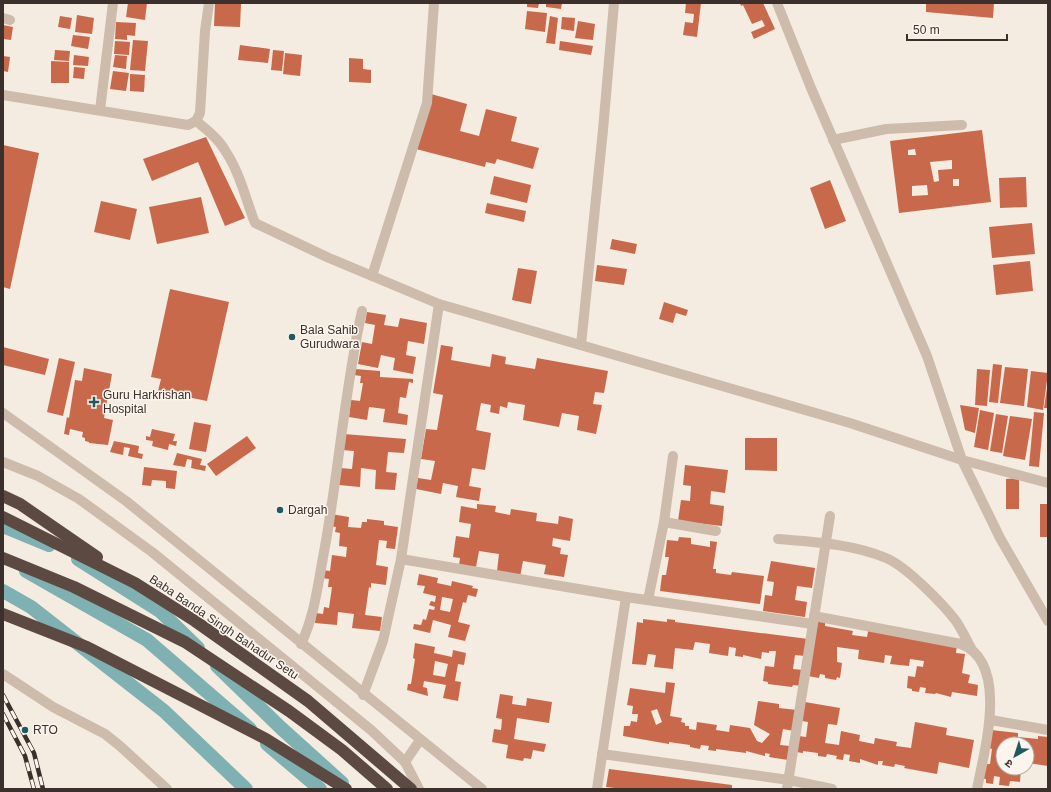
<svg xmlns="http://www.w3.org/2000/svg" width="1051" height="792" viewBox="0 0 1051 792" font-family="Arial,'Noto Sans Devanagari',sans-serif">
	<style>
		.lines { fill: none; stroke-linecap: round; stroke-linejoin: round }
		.canal { stroke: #7fb0b2; stroke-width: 14 }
		.building { fill: #c8694b; fill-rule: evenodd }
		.minor { stroke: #cdbbac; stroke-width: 10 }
		.highway { stroke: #5c4a42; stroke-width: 12 }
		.rail-casing { stroke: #3b302b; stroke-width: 4.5 }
		.rail { stroke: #fbf5ee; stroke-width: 3; stroke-dasharray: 9; stroke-linecap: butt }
		.poi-dot { fill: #1f5a5e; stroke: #fbf5ee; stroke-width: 1.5 }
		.labels { text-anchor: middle; stroke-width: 3; stroke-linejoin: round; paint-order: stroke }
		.poi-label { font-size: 12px; fill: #3b302b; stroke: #fbf5ee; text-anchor: start }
		.street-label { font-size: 12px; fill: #3b302b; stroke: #fbf5ee }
	</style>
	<rect width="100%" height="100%" fill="#f4ebe1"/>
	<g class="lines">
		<!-- canal -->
		<g class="canal">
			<path d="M3 526 49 545"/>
			<path d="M78 559 160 611 198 648"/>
			<path d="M26 571 147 640 250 729"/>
			<path d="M3 591 31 607 164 711 246 789"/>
			<path d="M217 666 281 728 342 783"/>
			<path d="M267 744 320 789"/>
		</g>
	</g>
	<!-- building -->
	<g class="building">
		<path d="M128 3H147L145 20 126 17Z"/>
		<path d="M215 3 241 4 240 27 214 26Z"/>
		<path d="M527 3H539L538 8 527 7Z"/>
		<path d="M546 3H562L561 9 546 7Z"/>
		<path d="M686 3H701L697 37 683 35 685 22 693 23 694 14 685 13Z"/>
		<path d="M740 3H763L775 29 754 39 751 32 765 26 762 20 752 24 743 5 741 6Z"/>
		<path d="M926 3H994L993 18 926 12Z"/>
		<path d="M527 11 547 13 545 32 525 29Z"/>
		<path d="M77 15 94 18 92 34 75 32Z"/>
		<path d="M60 16 72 18 70 29 58 27Z"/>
		<path d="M550 16 558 18 555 44 546 43Z"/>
		<path d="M562 17 575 18 574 31 561 29Z"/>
		<path d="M578 21 595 24 593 40 575 38Z"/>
		<path d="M116 22 136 23 135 36 127 35V40L115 39Z"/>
		<path d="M3 25 13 27 11 40 3 39Z"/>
		<path d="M73 35 90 37 88 49 71 46Z"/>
		<path d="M133 40 148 41 145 71 130 70Z"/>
		<path d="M115 41 130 42 129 55 114 54Z"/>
		<path d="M560 41 593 46 591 55 559 50Z"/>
		<path d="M240 45 270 49 268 63 238 60Z"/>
		<path d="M55 50 70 51 69 61 54 60Z"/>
		<path d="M273 50 284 51 282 71 271 70Z"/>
		<path d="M285 53 302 55 300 76 283 74Z"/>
		<path d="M74 55 89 57 88 66 73 65Z"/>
		<path d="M115 55 127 56 126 69 113 67Z"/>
		<path d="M3 56 10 57 8 72 3 71Z"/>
		<path d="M349 58 363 59V69L371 70V83L349 82Z"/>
		<path d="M51 61 69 62V83H51Z"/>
		<path d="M74 67 85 68 84 79 73 78Z"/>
		<path d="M113 71 129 73 126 91 110 89Z"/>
		<path d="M130 74 145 75 144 92 130 91Z"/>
		<path d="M431 94 467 104 460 131 479 136 486 109 517 117 511 141 539 148 533 169 497 159 495 164 486 162 485 167 416 149Z"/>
		<path d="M982 130 991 202 899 213 890 141ZM915 149 916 155H908V150ZM952 160V169L938 170 939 181 934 182 930 162ZM953 179H959V186H953ZM927 185 928 195 912 196V186Z"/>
		<path d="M206 137 245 218 225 226 198 162 152 181 143 159Z"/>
		<path d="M3 145 39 153 10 289 3 287Z"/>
		<path d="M494 176 531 185 527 203 490 194Z"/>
		<path d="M1026 177 1027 207 1000 208 999 178Z"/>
		<path d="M830 180 846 221 825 229 810 188Z"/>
		<path d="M201 197 209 233 157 244 149 207Z"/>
		<path d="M101 201 137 209 130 240 94 232Z"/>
		<path d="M487 203 526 211 524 222 485 213Z"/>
		<path d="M1032 223 1035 254 992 258 989 227Z"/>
		<path d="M612 239 637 244 635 254 610 249Z"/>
		<path d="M1030 261 1033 291 996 295 993 265Z"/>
		<path d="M597 265 627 269 624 285 595 281Z"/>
		<path d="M518 268 537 271 531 304 512 300Z"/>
		<path d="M170 289 229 302 207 401 158 391 161 379 151 377Z"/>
		<path d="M664 302 688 310 686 316 676 313 673 323 659 319Z"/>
		<path d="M367 312 386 315 384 325 398 327 400 318 427 323 424 344 408 341 406 355 416 357 413 374 393 370 395 358 381 355 378 368 358 364 362 342 372 344 375 325 365 323Z"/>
		<path d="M441 345 453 347 451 360 490 367 492 354 506 357 505 364 535 369 537 358 608 371 604 393 595 392 593 404 602 405 596 434 577 430 579 416 562 413 559 427 523 420 525 405 508 402 507 408 500 406 499 414 490 412 491 405 481 403 476 430 491 433 485 470 472 468 469 486 481 488 479 501 456 497 458 486 443 483 441 494 416 489 418 478 431 480 435 461 421 459 426 429 437 430 443 395 433 393Z"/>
		<path d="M3 347 49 359 45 375 3 365Z"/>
		<path d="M59 358 75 362 63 416 47 412Z"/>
		<path d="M993 364 1002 365 998 403 989 402Z"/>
		<path d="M1005 367 1028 369 1024 406 1000 403Z"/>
		<path d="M84 368 112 374 104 418 113 420 108 445 89 443V442L85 441V438L82 437 83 432 70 429 69 435 64 434 67 417 69 418 75 380 82 381Z"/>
		<path d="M355 369 380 371V377L413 379V383L409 382 406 398 400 397 398 413 408 415 407 425 383 422 385 409 369 407 367 420 349 417 351 400 360 401 363 383H360L361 376 354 375Z"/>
		<path d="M977 369 990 370 987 406 975 405Z"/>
		<path d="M1031 371 1048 373 1043 410 1027 407Z"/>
		<path d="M1047 388H1048V408H1044Z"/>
		<path d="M960 405 979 408 975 433 965 430Z"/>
		<path d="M980 410 994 413 988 450 974 447Z"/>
		<path d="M1034 412 1044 413 1039 467 1029 466Z"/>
		<path d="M996 414 1008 416 1002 453 990 451Z"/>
		<path d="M1010 416 1032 419 1025 460 1003 456Z"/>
		<path d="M194 422 211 425 206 452 189 449Z"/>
		<path d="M152 429 175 434 173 441H177L176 446 169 444 168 450 152 446 153 441 146 440V436L150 437Z"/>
		<path d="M344 434 406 439 404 453 388 452 386 472 397 473 395 490 375 489 376 470 361 468 360 487 339 485 340 468 352 469 354 451 342 450Z"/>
		<path d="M247 436 256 448 216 476 207 464Z"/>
		<path d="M745 438H777V471L745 470Z"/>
		<path d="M114 441 139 446 138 453 143 454 142 459 128 456 130 448 124 447 123 455 110 452Z"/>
		<path d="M177 453 202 459 200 465 206 466 205 471 191 468 192 460 187 459 185 467 173 465Z"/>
		<path d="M685 465 728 470 725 493 711 491 710 504 724 506 722 526 678 521 681 500 690 501 691 486 683 485Z"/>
		<path d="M144 467 177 471 175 489 166 488V481L152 480 151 486 142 485Z"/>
		<path d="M1019 478V509H1006V479Z"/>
		<path d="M477 504 496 506 495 512 510 515 511 509 537 513 536 521 558 524 559 516 573 519 570 541 553 538 552 546 561 548 560 554 568 555 564 577 544 574 546 565 523 561 520 577 497 571 499 554 479 551 476 567 459 565 460 558 453 557 456 536 469 538 471 524 459 522 461 506 477 509Z"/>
		<rect x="1040" y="504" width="8" height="33"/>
		<path d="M331 514 349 517 348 527 361 528 362 522H367V519L384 521V525L398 527 395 549 386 548 387 541 379 540 376 565 388 567 386 585 371 583V588L369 587 365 615 382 617 380 631 352 628 354 614 338 612 337 625 315 623 316 613 323 614 324 607 329 608 332 587H328L329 579 322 578 323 570 330 571 332 555 346 557 347 547 339 546 340 533 335 532 336 527 330 526Z"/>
		<path d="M679 537 691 538V544L710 547V541L717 542 713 569H716V573L731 575 732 572 764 576 760 604 660 591 662 575H666L669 557H665L667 540 678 541Z"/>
		<path d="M771 561 815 568 812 588 797 586 795 600 807 602 805 617 763 611 765 595 772 596 774 582 767 581Z"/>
		<path d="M419 574 438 578 437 583 451 586 452 581 473 586 472 588 478 589 476 597 468 595 466 603 463 602 458 622 470 625 465 641 448 637 451 625 433 620 430 633 413 629 414 624 421 625 423 619 426 620 429 609 434 610 435 607 429 605 431 601 435 602 436 596 423 593 425 586 417 585ZM442 597 453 599 450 612 440 610Z"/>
		<path d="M643 619 667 622V619L675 620V622L808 639 805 656 795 655 793 669 803 670 801 686 793 685 792 687 768 684V682L763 681 765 666 774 667 776 651H769V653L762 652 761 659 743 655V657L735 656 736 648 729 647 728 656 709 653 710 644 695 642 693 650 675 648 673 669 654 667 656 655 648 654 646 665 632 664 637 622 643 623Z"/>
		<path d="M817 621 825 622V626L853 631 852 635 867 637 869 627 957 644 956 653 965 654 962 673 970 675 968 683 978 685 977 696 952 692 951 697 936 693 935 694 925 693 926 688 920 687 919 692 912 691V689L907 688 908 676 915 677 917 666 923 667 924 661 910 659 909 666 890 664 892 656 885 655 884 663 858 659 859 650 837 647V662L842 663 840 678 837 677 836 680 825 678V675L820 674 819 678 808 676Z"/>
		<path d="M415 643 435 647 434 653 452 657 453 650 466 653 464 665 458 664 455 681 461 682 458 701 443 698 446 685 424 681 423 687 427 688 428 696 407 690 408 684H411L415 659 413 658ZM435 661 448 664 445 677 433 675Z"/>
		<path d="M666 682 675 683 670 716 682 718 681 722 685 723V726H689V729L696 730 697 722 717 725 716 730 729 732 730 725 750 728 757 741 762 743 770 734 754 725 758 701 779 704V708L797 710 794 731 783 729 780 745 790 746 788 760 769 757 770 754 765 753V756L746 751V753L716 749V751L708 750 709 746 701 745 700 749 690 747V745L669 742V744L623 736 624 726H630L631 721 637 722 638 714H632L633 706 627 705 630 688 665 693ZM657 709 662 722 656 725 651 711Z"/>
		<path d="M500 694 513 696 512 704 526 706 527 698 552 702 549 723 517 718 514 739 546 744 544 752 533 750 531 759 524 758 523 761 506 758 508 745 492 742 494 729 501 730 502 719 496 718Z"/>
		<path d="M805 702 840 708 837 725 828 724 825 743 839 745 841 731 860 735 859 741 874 744 875 738 897 742 896 746 911 748 915 722 947 728 946 735 974 740 969 768 939 762 937 774 904 768 905 766 895 764 894 767 882 765 883 761H878V765L860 759V763L849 761 850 755 844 754 843 760 836 759 837 756 827 754 826 757 818 756V753L803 751V753L796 752 799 736 806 737 808 722 802 721Z"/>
		<path d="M991 730 1018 733V737L1038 739V736L1048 737V766L1028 763 1027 744H1003V768H1021L1020 782 1010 781 1009 786 999 785 1000 777 994 776 993 784 986 783V779L980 778 983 764H990L992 749 989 748Z"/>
		<path d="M609 769 732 785V789H615V788L606 787Z"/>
	</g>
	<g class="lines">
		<!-- minor -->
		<g class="minor">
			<path d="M777 3 811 88 927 356 962 460 1000 538 1048 621"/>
			<path d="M3 18 10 20"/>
			<path d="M3 95 188 125 196 121 200 113 205 31 209 3"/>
			<path d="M100 110 113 3"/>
			<path d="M196 121C207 130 219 139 226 152 240 173 246 200 255 223L329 258 439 304 850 423 962 460 1048 483"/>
			<path d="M833 140 886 129 962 125"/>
			<path d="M372 276 427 103 434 3"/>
			<path d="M581 345 603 130 614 3"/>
			<path d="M3 413 126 501 482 789"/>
			<path d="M3 462 38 476 79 499 152 552 371 730 405 762 419 789"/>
			<path d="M664 522 716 531"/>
			<path d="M778 539C814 542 853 544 886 558 906 566 943 604 956 621 962 630 966 639 971 648"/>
			<path d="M401 559 626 597 813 624"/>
			<path d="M648 600 664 522 673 456"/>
			<path d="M814 616 961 644C1010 663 984 752 977 789"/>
			<path d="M301 644C315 615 318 583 324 552 339 471 344 392 362 311"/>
			<path d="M3 674 53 707 105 734 120 746 167 789"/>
			<path d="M363 695 383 641 401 559 439 304"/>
			<path d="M991 720 1048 730"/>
			<path d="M602 754 789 780 832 789"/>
			<path d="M405 762 420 740"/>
			<path d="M597 789 626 597"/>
			<path d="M787 789 830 516"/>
		</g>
		<!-- highway -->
		<g class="highway">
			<path d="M3 496 20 504 97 557"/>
			<path d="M3 517 135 583 195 621 308 701 411 789"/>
			<path d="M3 558 74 587 185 642 289 711 342 750 387 789"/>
			<path d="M3 614 87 647 266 739 346 789"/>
		</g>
		<defs>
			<g id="rail">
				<path d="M3 695 34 753 43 789"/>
				<path d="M3 714 25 756 34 789"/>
			</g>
		</defs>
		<!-- rail casing -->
		<use href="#rail" class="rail-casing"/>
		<!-- rail -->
		<use href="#rail" class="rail"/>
	</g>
	<!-- markers -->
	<g class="poi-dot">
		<circle cx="292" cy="337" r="4"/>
		<path d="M92 396h4v4h4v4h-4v4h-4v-4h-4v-4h4z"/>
		<circle cx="280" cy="510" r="4"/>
		<circle cx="25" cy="730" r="4"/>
	</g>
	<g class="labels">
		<!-- poi labels -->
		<g class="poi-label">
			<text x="300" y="334">Bala Sahib<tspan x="300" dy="14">Gurudwara</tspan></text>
			<text x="103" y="399">Guru Harkrishan<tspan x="103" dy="14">Hospital</tspan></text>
			<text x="288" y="514">Dargah</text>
			<text x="33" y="734">RTO</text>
		</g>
		<!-- street labels -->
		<g class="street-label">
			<text transform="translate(224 627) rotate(34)" y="4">Baba Banda Singh Bahadur Setu</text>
		</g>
	</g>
	<!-- border -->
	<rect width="1051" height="792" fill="none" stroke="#3b302b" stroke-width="8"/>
	<!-- north arrow -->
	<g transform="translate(1015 756) rotate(219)"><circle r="19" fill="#fbf5ee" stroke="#aea6a0"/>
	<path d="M0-3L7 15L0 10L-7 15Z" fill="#1f5a5e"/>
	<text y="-6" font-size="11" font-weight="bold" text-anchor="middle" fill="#3b302b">उ</text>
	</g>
	<!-- scale -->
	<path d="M907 34v6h100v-6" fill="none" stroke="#3b302b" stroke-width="2"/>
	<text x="913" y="34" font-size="12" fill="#3b302b" stroke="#fbf5ee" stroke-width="3" paint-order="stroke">50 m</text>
</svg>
